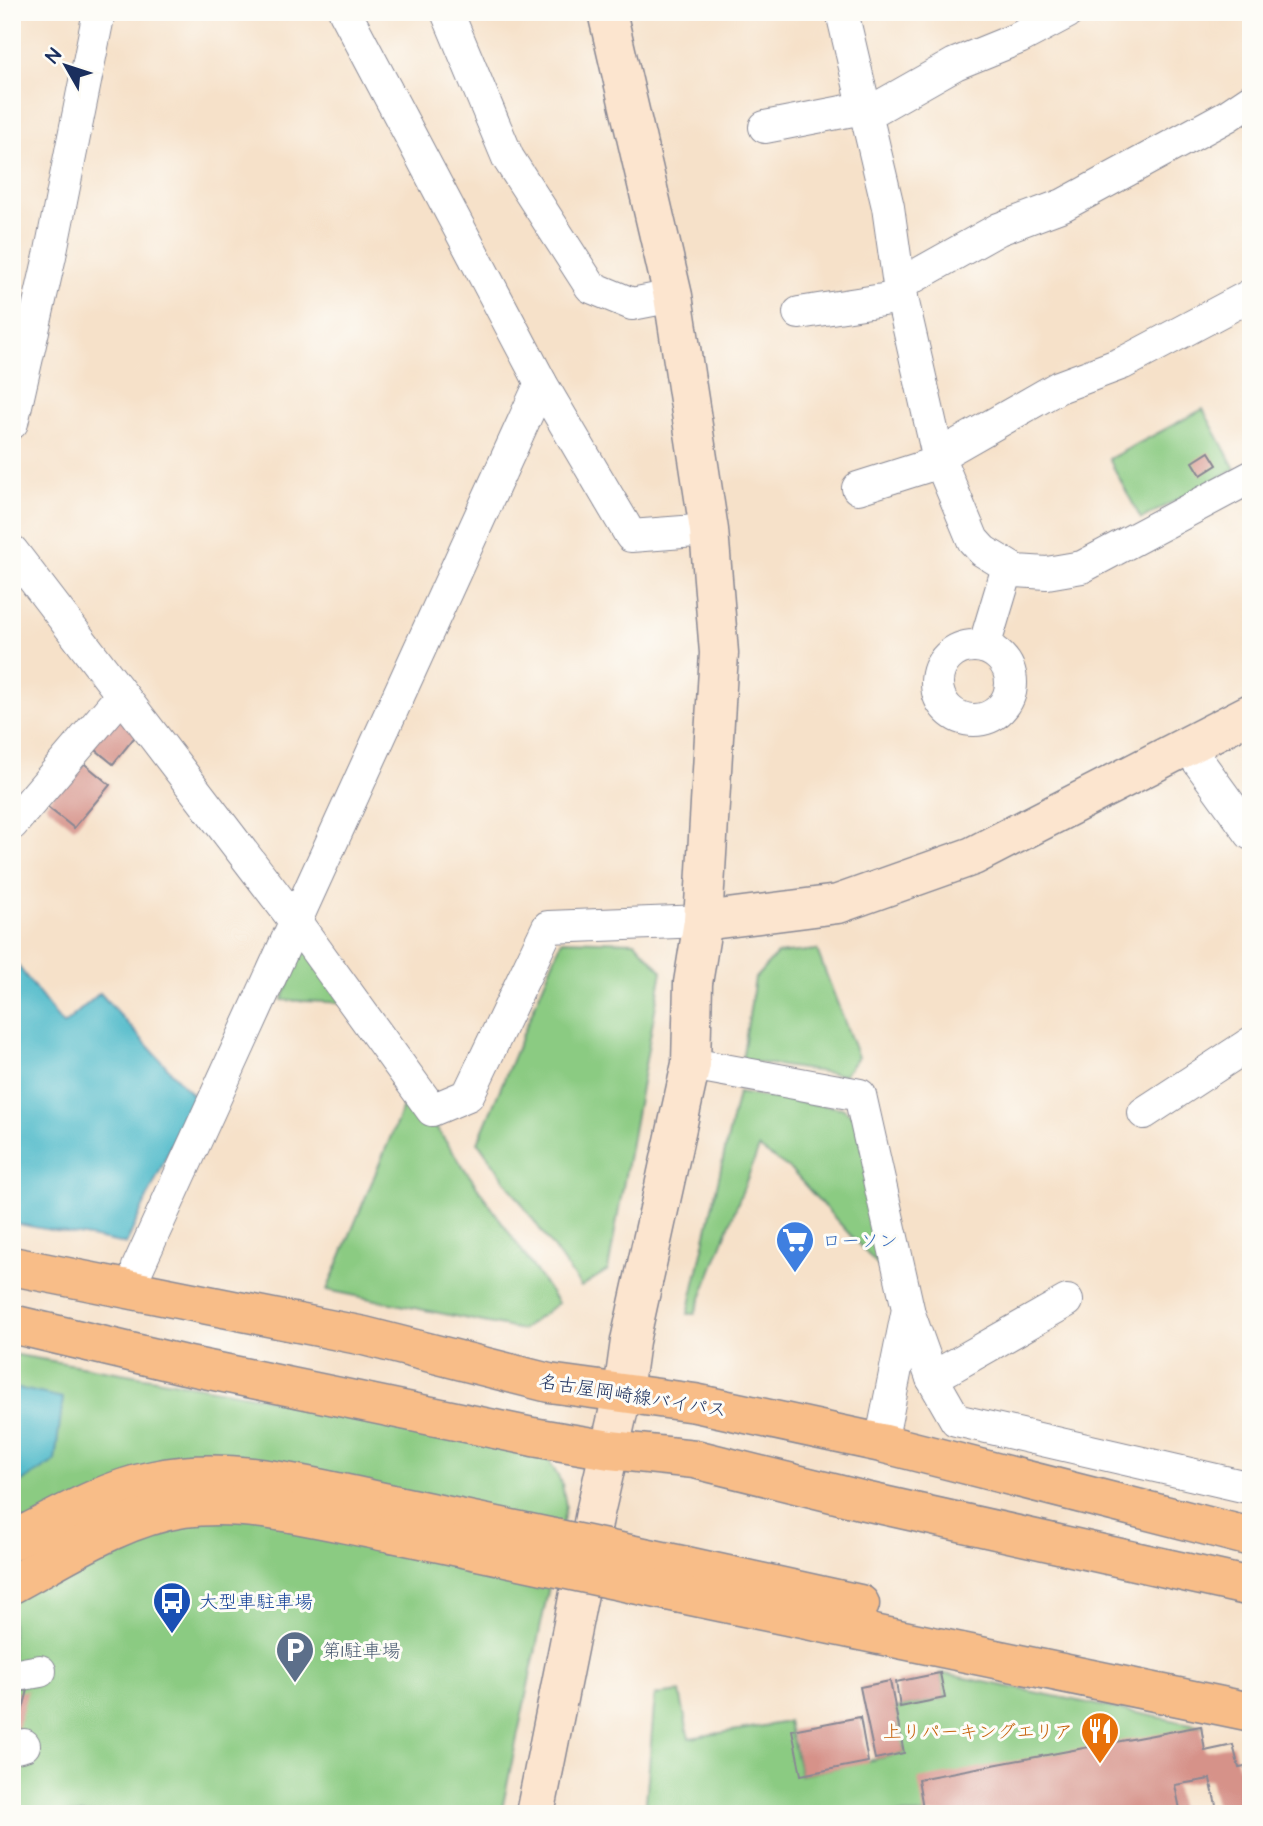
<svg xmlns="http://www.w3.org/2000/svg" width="1263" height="1826" viewBox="0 0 1263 1826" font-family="'Architects Daughter','Klee One',sans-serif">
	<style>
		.green { fill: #8bcb82; stroke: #537d70; stroke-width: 2 }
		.water { fill: #4db9c9; stroke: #347494; stroke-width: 2 }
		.building { fill: #d69289 }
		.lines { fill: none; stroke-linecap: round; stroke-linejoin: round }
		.street-casing { stroke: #888894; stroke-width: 34 }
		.secondary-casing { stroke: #888894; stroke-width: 41 }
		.primary-casing { stroke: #888894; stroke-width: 41 }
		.highway-casing { stroke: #888894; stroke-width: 41 }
		.street { stroke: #fff; stroke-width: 32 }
		.secondary { stroke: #fce5cf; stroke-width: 38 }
		.primary { stroke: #f8bd88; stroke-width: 38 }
		.highway { stroke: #f8bd88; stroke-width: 38 }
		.highway-bridge-casing { stroke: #888894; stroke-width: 41; stroke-linecap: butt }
		.highway-bridge { stroke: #f8bd88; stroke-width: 38 }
		.labels { text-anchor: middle; stroke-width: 6; stroke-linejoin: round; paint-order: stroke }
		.shop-label { font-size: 19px; fill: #366cbe; stroke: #fdfcf7; text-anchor: start }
		.street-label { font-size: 19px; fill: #1b2f5e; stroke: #fdfcf7 }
		.transit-label { font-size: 19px; fill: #164399; stroke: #fdfcf7; text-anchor: start }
		.service-label { font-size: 19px; fill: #4e5e75; stroke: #fdfcf7; text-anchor: start }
		.food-label { font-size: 19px; fill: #c56008; stroke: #fdfcf7; text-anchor: end }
	</style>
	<rect width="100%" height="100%" fill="#fdfcf7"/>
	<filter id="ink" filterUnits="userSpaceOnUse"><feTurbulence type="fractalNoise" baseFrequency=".0143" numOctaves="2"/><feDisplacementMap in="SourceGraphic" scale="14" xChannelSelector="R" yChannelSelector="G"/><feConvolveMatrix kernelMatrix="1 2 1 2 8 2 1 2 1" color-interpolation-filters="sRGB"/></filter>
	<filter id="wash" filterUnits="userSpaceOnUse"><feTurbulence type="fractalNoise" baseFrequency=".00686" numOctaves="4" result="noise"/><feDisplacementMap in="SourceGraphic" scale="28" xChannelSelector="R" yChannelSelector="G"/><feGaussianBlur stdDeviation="1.57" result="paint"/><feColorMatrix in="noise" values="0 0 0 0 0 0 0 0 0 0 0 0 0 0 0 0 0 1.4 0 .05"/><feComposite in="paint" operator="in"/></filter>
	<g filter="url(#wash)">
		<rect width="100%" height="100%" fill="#f6e1c9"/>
		<!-- green -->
		<g class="green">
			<path d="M1203 409 1235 469 1141 519 1109 459Z"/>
			<path d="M562 940 635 942 662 971 608 1270 581 1287 478 1142Z"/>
			<path d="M304 946 347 1003 282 1000Z"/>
			<path d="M817 950 858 1057 844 1075 742 1060 755 978 777 954Z"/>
			<path d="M410 1090 558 1303 522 1330 327 1290Z"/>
			<path d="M738 1093 842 1108 856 1118 892 1281 793 1172 759 1148 695 1314H688Z"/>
			<path d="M12 1354 259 1397 548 1458 562 1484 566 1506 501 1814H12Z"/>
			<path d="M940 1673 1201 1726 924 1814H645L655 1695 680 1692 689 1738 788 1722 801 1775 904 1753 895 1709 945 1698Z"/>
		</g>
		<!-- water -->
		<g class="water">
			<path d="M12 958 63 1025 100 993 194 1097 126 1244 12 1223Z"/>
			<path d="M12 1387 63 1398 55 1461 12 1488Z"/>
		</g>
		<g id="blocks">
			<!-- building -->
			<g class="building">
				<path d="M1209 452 1217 465 1201 475 1193 462Z"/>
				<path d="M115 715 138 733 113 764 90 745Z"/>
				<path d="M81 761 110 785 74 828 45 805Z"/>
				<path d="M940 1673 945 1698 900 1707 896 1682Z"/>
				<path d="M890 1681 904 1753 875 1759 860 1687Z"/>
				<path d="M28 1690 16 1735 12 1736V1693Z"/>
				<path d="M860 1717 868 1762 801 1775 792 1730Z"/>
				<path d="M1201 1726 1205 1751 1233 1745 1239 1768 1251 1766V1810L1218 1814 1210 1779 1175 1785 1181 1814H924L918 1779Z"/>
			</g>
		</g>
	</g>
	<g filter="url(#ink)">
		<use href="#blocks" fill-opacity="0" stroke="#888894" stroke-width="2"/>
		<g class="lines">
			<defs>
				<g id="street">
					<path d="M345 12 541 383 631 536 709 530"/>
					<path d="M447 12 508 158 591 287 632 304 673 296"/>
					<path d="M842 12 888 207 899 285 938 456 973 540 983 551 1016 571 1047 573 1082 567 1251 477"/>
					<path d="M865 115 955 64 1019 38 1068 12"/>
					<path d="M765 127 863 108"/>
					<path d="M899 285 999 229 1063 205 1227 116 1251 100"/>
					<path d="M799 313 902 297"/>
					<path d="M12 423 50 256 99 12"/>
					<path d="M938 456 1059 387 1123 363 1251 295"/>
					<path d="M858 488 940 462"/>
					<path d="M12 551 295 921 432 1110 468 1095 548 927 703 921"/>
					<circle cx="974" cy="683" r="37"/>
					<path d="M984 647 1008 567"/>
					<path d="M1188 747 1251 834"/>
					<path d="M12 824 122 695"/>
					<path d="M691 1064 860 1095 908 1309 881 1443"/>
					<path d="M1144 1113 1251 1043"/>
					<path d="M138 1267 541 383"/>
					<path d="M908 1311 932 1378 956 1420 1251 1488"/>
					<path d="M932 1378 1067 1301"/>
					<path d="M12 1676 40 1671"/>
					<path d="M12 1748 24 1745"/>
				</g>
				<g id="secondary">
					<path d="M703 921 838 904 973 856 1251 713"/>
					<path d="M535 1814 595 1513 623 1391 630 1341 691 1064 693 983 703 921 719 653 709 530 673 296 607 12"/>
				</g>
				<g id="primary">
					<path d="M12 1266 364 1336 549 1383 695 1403 881 1443 1251 1537"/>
					<path d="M12 1324 185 1365 533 1437 610 1450 695 1459 865 1501 1251 1587"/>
				</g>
				<g id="highway">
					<path d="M12 1541C57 1518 104 1490 154 1480 234 1463 319 1489 397 1505"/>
					<path d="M687 1566 860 1604"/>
					<path d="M12 1584C66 1555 122 1517 184 1508 252 1499 325 1521 392 1533"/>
					<path d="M681 1594 1251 1712"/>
				</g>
			</defs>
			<!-- street casing -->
			<use href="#street" class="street-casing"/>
			<!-- secondary casing -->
			<use href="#secondary" class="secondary-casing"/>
			<!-- primary casing -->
			<use href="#primary" class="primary-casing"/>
			<!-- highway casing -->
			<use href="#highway" class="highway-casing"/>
			<!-- street -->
			<use href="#street" class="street"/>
			<!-- secondary -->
			<use href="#secondary" class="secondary"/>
			<!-- primary -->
			<use href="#primary" class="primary"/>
			<!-- highway -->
			<use href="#highway" class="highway"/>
			<defs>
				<g id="highway-bridge">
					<path d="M397 1505 687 1566"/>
					<path d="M392 1533 681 1594"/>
				</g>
			</defs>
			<!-- highway-bridge casing -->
			<use href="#highway-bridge" class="highway-bridge-casing"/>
			<!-- highway-bridge -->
			<use href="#highway-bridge" class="highway-bridge"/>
		</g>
	</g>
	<!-- icons -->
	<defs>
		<symbol id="supermarket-pin" viewBox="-11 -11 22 30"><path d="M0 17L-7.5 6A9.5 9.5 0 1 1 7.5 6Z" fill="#3f7fe0" stroke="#fdfcf7"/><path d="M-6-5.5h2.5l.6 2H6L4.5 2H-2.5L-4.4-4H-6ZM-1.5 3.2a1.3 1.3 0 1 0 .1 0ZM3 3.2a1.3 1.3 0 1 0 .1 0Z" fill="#fff"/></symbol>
		<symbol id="bus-pin" viewBox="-11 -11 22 30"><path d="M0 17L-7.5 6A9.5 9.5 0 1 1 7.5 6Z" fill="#1a4fb4" stroke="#fdfcf7"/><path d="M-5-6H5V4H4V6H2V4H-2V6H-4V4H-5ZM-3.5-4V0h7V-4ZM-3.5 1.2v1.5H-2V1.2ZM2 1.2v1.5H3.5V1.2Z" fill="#fff"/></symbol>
		<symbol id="parking-pin" viewBox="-11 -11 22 30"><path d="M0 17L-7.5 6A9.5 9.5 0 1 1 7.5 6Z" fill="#5c6f8a" stroke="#fdfcf7"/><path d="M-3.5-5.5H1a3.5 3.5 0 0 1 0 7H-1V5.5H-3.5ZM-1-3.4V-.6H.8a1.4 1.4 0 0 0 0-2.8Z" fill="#fff"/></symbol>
		<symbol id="restaurant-pin" viewBox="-11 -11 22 30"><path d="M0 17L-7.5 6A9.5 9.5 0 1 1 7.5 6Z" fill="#e8710a" stroke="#fdfcf7"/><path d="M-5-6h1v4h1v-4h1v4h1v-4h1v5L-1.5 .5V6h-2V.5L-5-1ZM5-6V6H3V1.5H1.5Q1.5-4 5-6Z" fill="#fff"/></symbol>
	</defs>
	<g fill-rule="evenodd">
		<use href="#supermarket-pin" x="773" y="1218" width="44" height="60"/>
		<use href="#bus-pin" x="150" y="1579" width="44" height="60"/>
		<use href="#parking-pin" x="273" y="1628" width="44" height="60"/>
		<use href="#restaurant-pin" x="1078" y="1709" width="44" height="60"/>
	</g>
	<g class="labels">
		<!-- shop labels -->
		<g class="shop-label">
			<text x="822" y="1247">ローソン</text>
		</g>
		<!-- street labels -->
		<g class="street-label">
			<text transform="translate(633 1395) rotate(9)" y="7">名古屋岡崎線バイパス</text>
		</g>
		<!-- transit labels -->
		<g class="transit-label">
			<text x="199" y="1608">大型車駐車場</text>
		</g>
		<!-- service labels -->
		<g class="service-label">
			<text x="322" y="1657">第1駐車場</text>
		</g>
		<!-- food labels -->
		<g class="food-label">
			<text x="1073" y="1738">上りパーキングエリア</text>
		</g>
	</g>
	<!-- margin -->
	<rect width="1263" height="1826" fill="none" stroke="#fdfcf7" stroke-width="42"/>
	<!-- north arrow -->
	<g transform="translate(66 66) rotate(309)" stroke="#fdfcf7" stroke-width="5" paint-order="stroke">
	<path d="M0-5L12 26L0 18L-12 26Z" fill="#1b2f5e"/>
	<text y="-10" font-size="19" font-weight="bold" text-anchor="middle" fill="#1b2f5e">N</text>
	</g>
</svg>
